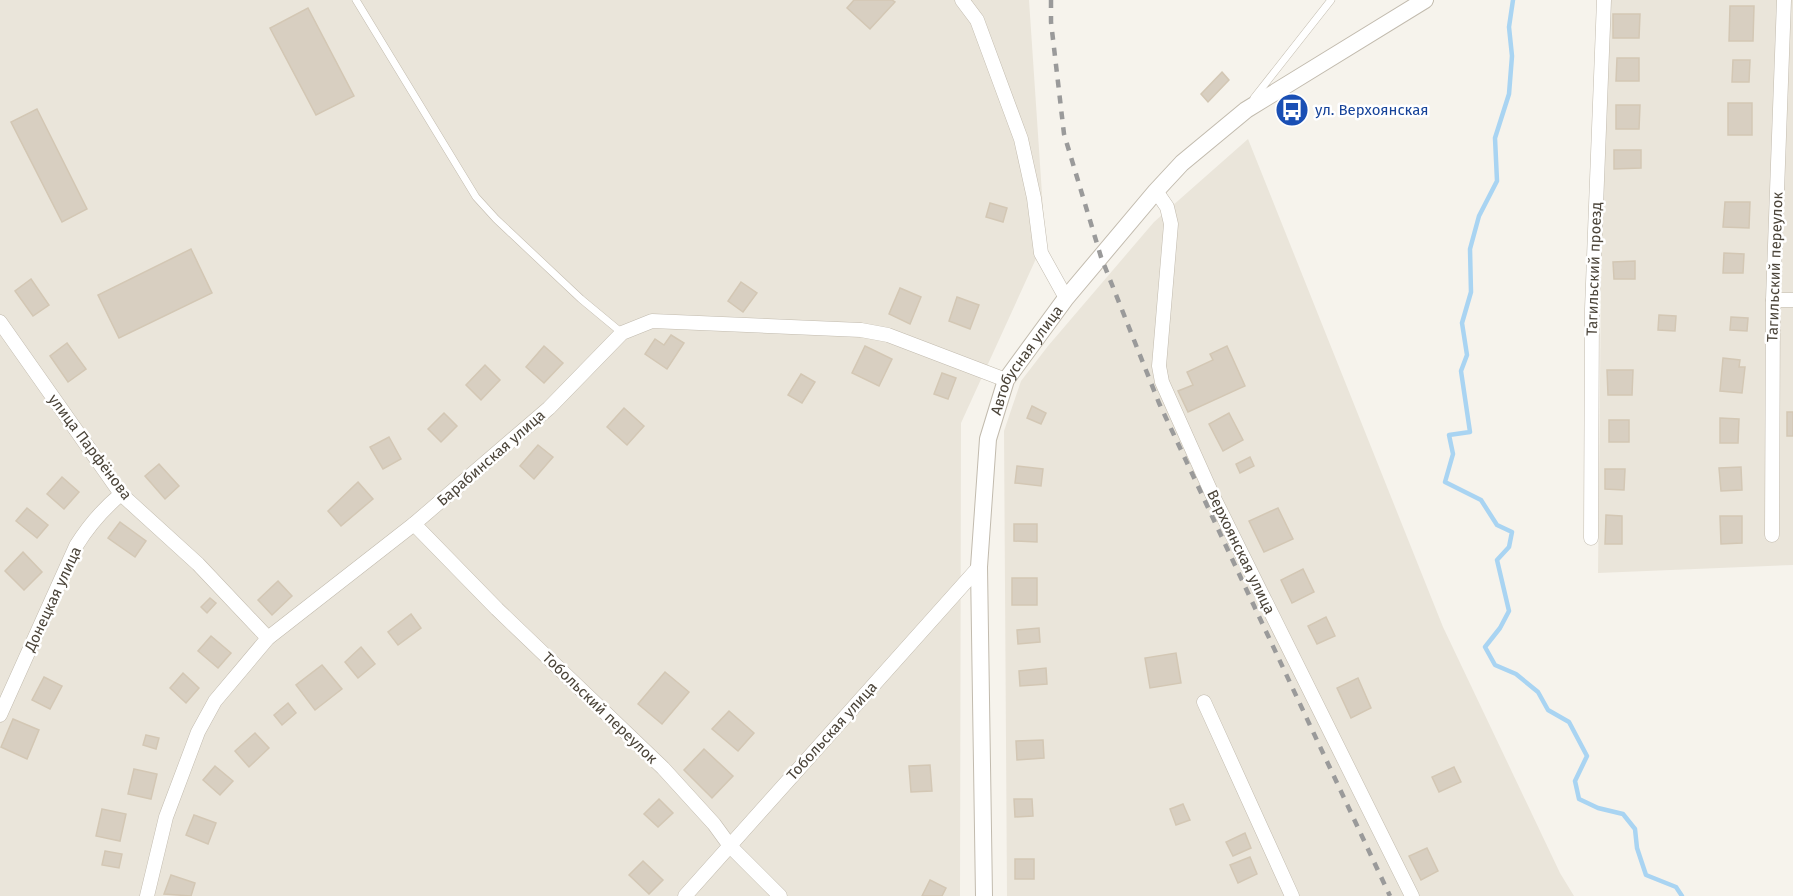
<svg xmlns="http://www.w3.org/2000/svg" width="1793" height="896" viewBox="0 0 1793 896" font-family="'Fira Sans',sans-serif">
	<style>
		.residential { fill: #eae5da }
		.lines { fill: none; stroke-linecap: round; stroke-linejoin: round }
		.stream { stroke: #a9d4f2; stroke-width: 4.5 }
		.building { fill: #d8cfc1; stroke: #d3c7b4; stroke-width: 1.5 }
		.service-casing { stroke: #c2bbae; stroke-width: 8 }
		.minor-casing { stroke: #c2bbae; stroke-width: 15 }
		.tertiary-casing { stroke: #c2bbae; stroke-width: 18 }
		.service { stroke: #fff; stroke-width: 7 }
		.minor { stroke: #fff; stroke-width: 14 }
		.tertiary { stroke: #fff; stroke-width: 16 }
		.rail { stroke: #9a9a9a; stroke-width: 4.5; stroke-dasharray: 8 8; stroke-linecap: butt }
		.labels { text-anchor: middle; stroke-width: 5; stroke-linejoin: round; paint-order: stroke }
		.transit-label { font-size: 15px; fill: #164399; stroke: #fff; text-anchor: start }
		.street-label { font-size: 15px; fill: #4b4439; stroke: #fff }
	</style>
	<rect width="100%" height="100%" fill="#f6f3ec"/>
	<!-- residential -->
	<g class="residential">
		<path d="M0 0H1029L1045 239 961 423 960 896H0Z"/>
		<path d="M1604 0H1793V565L1598 573Z"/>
		<path d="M1248 139 1443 627 1560 873 1574 896H1007L1004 431 1021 381 1048 346 1154 222Z"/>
	</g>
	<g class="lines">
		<!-- stream -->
		<path class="stream" d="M1513 0 1509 27 1512 56 1509 94 1495 138 1497 181 1479 216 1470 249 1471 292 1462 323 1467 355 1461 371 1470 432 1449 435 1453 454 1445 482 1481 500 1497 525 1512 532 1509 547 1497 560 1509 611 1500 628 1485 647 1495 665 1516 674 1538 692 1548 710 1569 722 1587 756 1575 781 1579 799 1598 808 1623 814 1635 829 1637 848 1646 875 1676 887 1682 896"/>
	</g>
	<!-- building -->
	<g class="building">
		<path d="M854 0H892L895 2 870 29 847 8Z"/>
		<path d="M1730 6H1754L1753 41H1729Z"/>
		<path d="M308 8 354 96 316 115 270 28Z"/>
		<path d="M1613 14H1640L1639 38H1613Z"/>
		<path d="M1617 58H1639V81H1616Z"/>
		<path d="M1733 60H1750L1749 82H1732Z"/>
		<path d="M1222 72 1229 80 1208 102 1201 94Z"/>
		<rect x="1728" y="103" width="24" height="32"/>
		<path d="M1616 105H1640L1639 129H1616Z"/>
		<path d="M37 109 87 209 62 222 11 122Z"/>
		<path d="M1614 150H1641V168L1614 169Z"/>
		<path d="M1725 202H1750L1749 228 1723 227Z"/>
		<path d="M990 203 1007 208 1003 222 986 217Z"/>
		<path d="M191 249 212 293 119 338 98 295Z"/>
		<path d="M1724 253 1744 254 1743 273H1723Z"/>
		<path d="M1635 261V279H1614L1613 262Z"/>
		<path d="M31 279 49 305 33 316 15 291Z"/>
		<path d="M741 282 757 293 743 312 728 301Z"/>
		<path d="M900 288 921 297 910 324 889 314Z"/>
		<path d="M957 297 979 305 970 329 949 321Z"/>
		<path d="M1659 315 1676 316 1675 331 1658 330Z"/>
		<path d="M1731 317 1748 318 1747 331 1730 330Z"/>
		<path d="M671 335 684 343 667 369 645 354 655 339 664 345Z"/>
		<path d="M67 343 86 369 68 382 50 356Z"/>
		<path d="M544 346 563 363 544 383 526 367Z"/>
		<path d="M865 346 892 359 879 386 852 373Z"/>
		<path d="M1227 346 1245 386 1188 412 1178 391 1193 385 1187 372 1213 360 1210 354Z"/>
		<path d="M1723 358 1740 360 1739 367H1745L1742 393 1720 391Z"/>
		<path d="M485 365 500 380 481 400 466 385Z"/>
		<path d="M1607 370H1633L1632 395H1608Z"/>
		<path d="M942 373 956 378 948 399 934 394Z"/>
		<path d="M801 374 815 382 802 403 788 395Z"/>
		<path d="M1032 406 1046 413 1041 424 1027 418Z"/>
		<path d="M624 408 644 426 627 445 607 427Z"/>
		<rect x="1787" y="412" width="6" height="24"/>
		<path d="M444 413 457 426 441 442 428 429Z"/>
		<path d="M1229 413 1243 440 1223 451 1209 424Z"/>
		<path d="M1720 418 1739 419 1738 443H1720Z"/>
		<rect x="1609" y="420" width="20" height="22"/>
		<path d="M389 437 401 459 383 469 370 447Z"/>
		<path d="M538 445 553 457 534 479 520 466Z"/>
		<path d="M1250 457 1254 466 1240 473 1236 464Z"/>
		<path d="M159 464 179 486 165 499 145 476Z"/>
		<path d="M1017 466 1043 469 1041 486 1015 483Z"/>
		<path d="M1741 467 1742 490 1721 491 1719 468Z"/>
		<path d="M1605 469H1625L1624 490 1605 489Z"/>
		<path d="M62 477 79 492 64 509 47 494Z"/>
		<path d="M358 482 373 499 341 526 328 511Z"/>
		<path d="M27 508 48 525 37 538 16 521Z"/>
		<path d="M1278 508 1293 539 1264 552 1249 521Z"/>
		<path d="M1606 515 1622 516V544H1605Z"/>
		<path d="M1720 516H1742V543L1721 544Z"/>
		<path d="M120 522 146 541 135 557 108 538Z"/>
		<path d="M1014 524H1037V542L1014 541Z"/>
		<path d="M23 552 42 572 24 590 5 571Z"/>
		<path d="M1303 569 1314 592 1292 603 1281 580Z"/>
		<rect x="1012" y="578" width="25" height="27"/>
		<path d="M278 581 292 596 272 615 258 600Z"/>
		<path d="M210 598 216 603 207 613 201 607Z"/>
		<path d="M411 614 421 628 398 645 388 632Z"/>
		<path d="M1326 617 1335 636 1317 644 1308 626Z"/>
		<path d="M1039 628 1040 642 1018 644 1017 630Z"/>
		<path d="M211 636 231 653 218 668 198 651Z"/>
		<path d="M361 647 375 664 358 678 345 662Z"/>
		<path d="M1176 653 1181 683 1150 688 1145 658Z"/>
		<path d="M322 665 342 689 315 710 296 685Z"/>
		<path d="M1046 668 1047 684 1020 686 1019 671Z"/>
		<path d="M665 672 689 692 662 724 638 704Z"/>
		<path d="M183 673 199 688 186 703 170 688Z"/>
		<path d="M44 677 62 686 50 709 32 700Z"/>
		<path d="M1358 678 1371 708 1351 718 1337 688Z"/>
		<path d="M288 703 296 713 282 725 274 715Z"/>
		<path d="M729 711 754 733 738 751 712 729Z"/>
		<path d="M13 719 39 730 27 759 1 747Z"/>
		<path d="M255 733 269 748 249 767 235 751Z"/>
		<path d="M146 735 159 738 156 749 143 745Z"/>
		<path d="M1043 740 1044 758 1017 760 1016 741Z"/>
		<path d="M704 749 733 776 712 798 684 770Z"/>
		<path d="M930 765 932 791 911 792 909 766Z"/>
		<path d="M215 766 233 781 220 795 203 780Z"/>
		<path d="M1454 767 1461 782 1439 792 1432 777Z"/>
		<path d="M134 769 157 774 151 799 128 794Z"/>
		<path d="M659 799 673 813 658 827 644 814Z"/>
		<path d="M1014 799H1032L1033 816 1015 817Z"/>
		<path d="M1183 804 1190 820 1176 825 1170 809Z"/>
		<path d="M102 809 126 814 120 841 96 836Z"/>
		<path d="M194 815 216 823 208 844 186 835Z"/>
		<path d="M1245 833 1251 848 1233 856 1226 842Z"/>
		<path d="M1427 848 1438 871 1421 880 1409 856Z"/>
		<path d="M105 851 122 854 119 868 102 865Z"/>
		<path d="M1250 857 1257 874 1238 883 1230 865Z"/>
		<rect x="1015" y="859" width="19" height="20"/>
		<path d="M643 861 663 880 649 894 629 875Z"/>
		<path d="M171 875 195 883 191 896 164 894Z"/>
		<path d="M930 880 946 888 942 896H922Z"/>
	</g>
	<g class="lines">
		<defs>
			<g id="service">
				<path d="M356 0 476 197 496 219 581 299 622 333"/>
				<path d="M1254 98 1331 0"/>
			</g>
			<g id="minor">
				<path d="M962 0 977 20 1021 139 1034 198 1041 253 1066 298"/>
				<path d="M1156 191 1167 207 1171 224 1159 366 1162 382 1212 494 1412 896"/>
				<path d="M1773 300H1793"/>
				<path d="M0 322 121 494 198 564 268 638"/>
				<path d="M414 524 497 609 663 768 714 824 730 846 780 896"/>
				<path d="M1772 535 1773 300 1784 0"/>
				<path d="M1591 538 1592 309 1604 0"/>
				<path d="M1204 702 1292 896"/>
				<path d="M0 715 76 546C89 525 102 510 121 494"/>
				<path d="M147 896 166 817 198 732 215 701 268 638 414 524 549 408 622 333 652 321 861 330 888 335 1006 380"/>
				<path d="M685 896 979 567"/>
			</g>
			<g id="tertiary">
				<path id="s1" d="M984 896 979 567 988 439 1006 380 1066 298 1156 191 1182 163 1246 110 1425 0"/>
			</g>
		</defs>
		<!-- service casing -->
		<use href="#service" class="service-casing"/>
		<!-- minor casing -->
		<use href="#minor" class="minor-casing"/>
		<!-- tertiary casing -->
		<use href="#tertiary" class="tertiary-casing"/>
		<!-- service -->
		<use href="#service" class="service"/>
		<!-- minor -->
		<use href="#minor" class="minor"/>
		<!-- tertiary -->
		<use href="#tertiary" class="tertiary"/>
		<!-- rail -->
		<path class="rail" d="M1051 0V22L1064 134 1101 257 1159 403 1390 896"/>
	</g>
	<!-- icons -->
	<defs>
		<symbol id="bus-disc" viewBox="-11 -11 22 22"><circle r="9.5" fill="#1a4fb4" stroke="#fff"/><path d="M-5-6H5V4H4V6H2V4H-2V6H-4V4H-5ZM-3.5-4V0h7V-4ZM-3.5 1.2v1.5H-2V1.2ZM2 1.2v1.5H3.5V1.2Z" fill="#fff"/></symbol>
	</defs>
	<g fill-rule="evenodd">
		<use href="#bus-disc" x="1273" y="91" width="38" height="38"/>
	</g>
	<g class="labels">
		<!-- transit labels -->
		<g class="transit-label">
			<text x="1315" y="115">ул. Верхоянская</text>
		</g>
		<!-- street labels -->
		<g class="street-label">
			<text transform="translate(1775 267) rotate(-88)" y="5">Тагильский переулок</text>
			<text transform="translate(1594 269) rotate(-88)" y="5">Тагильский проезд</text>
			<text dy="5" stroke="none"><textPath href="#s1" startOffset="546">Автобусная улица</textPath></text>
			<text transform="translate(90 447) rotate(53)" y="5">улица Парфёнова</text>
			<text transform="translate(491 458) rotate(-41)" y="5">Барабинская улица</text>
			<text transform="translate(1241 552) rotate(64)" y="5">Верхоянская улица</text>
			<text transform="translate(53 599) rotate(-65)" y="5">Донецкая улица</text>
			<text transform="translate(600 708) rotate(44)" y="5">Тобольский переулок</text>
			<text transform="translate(832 731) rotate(-48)" y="5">Тобольская улица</text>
		</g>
	</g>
</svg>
